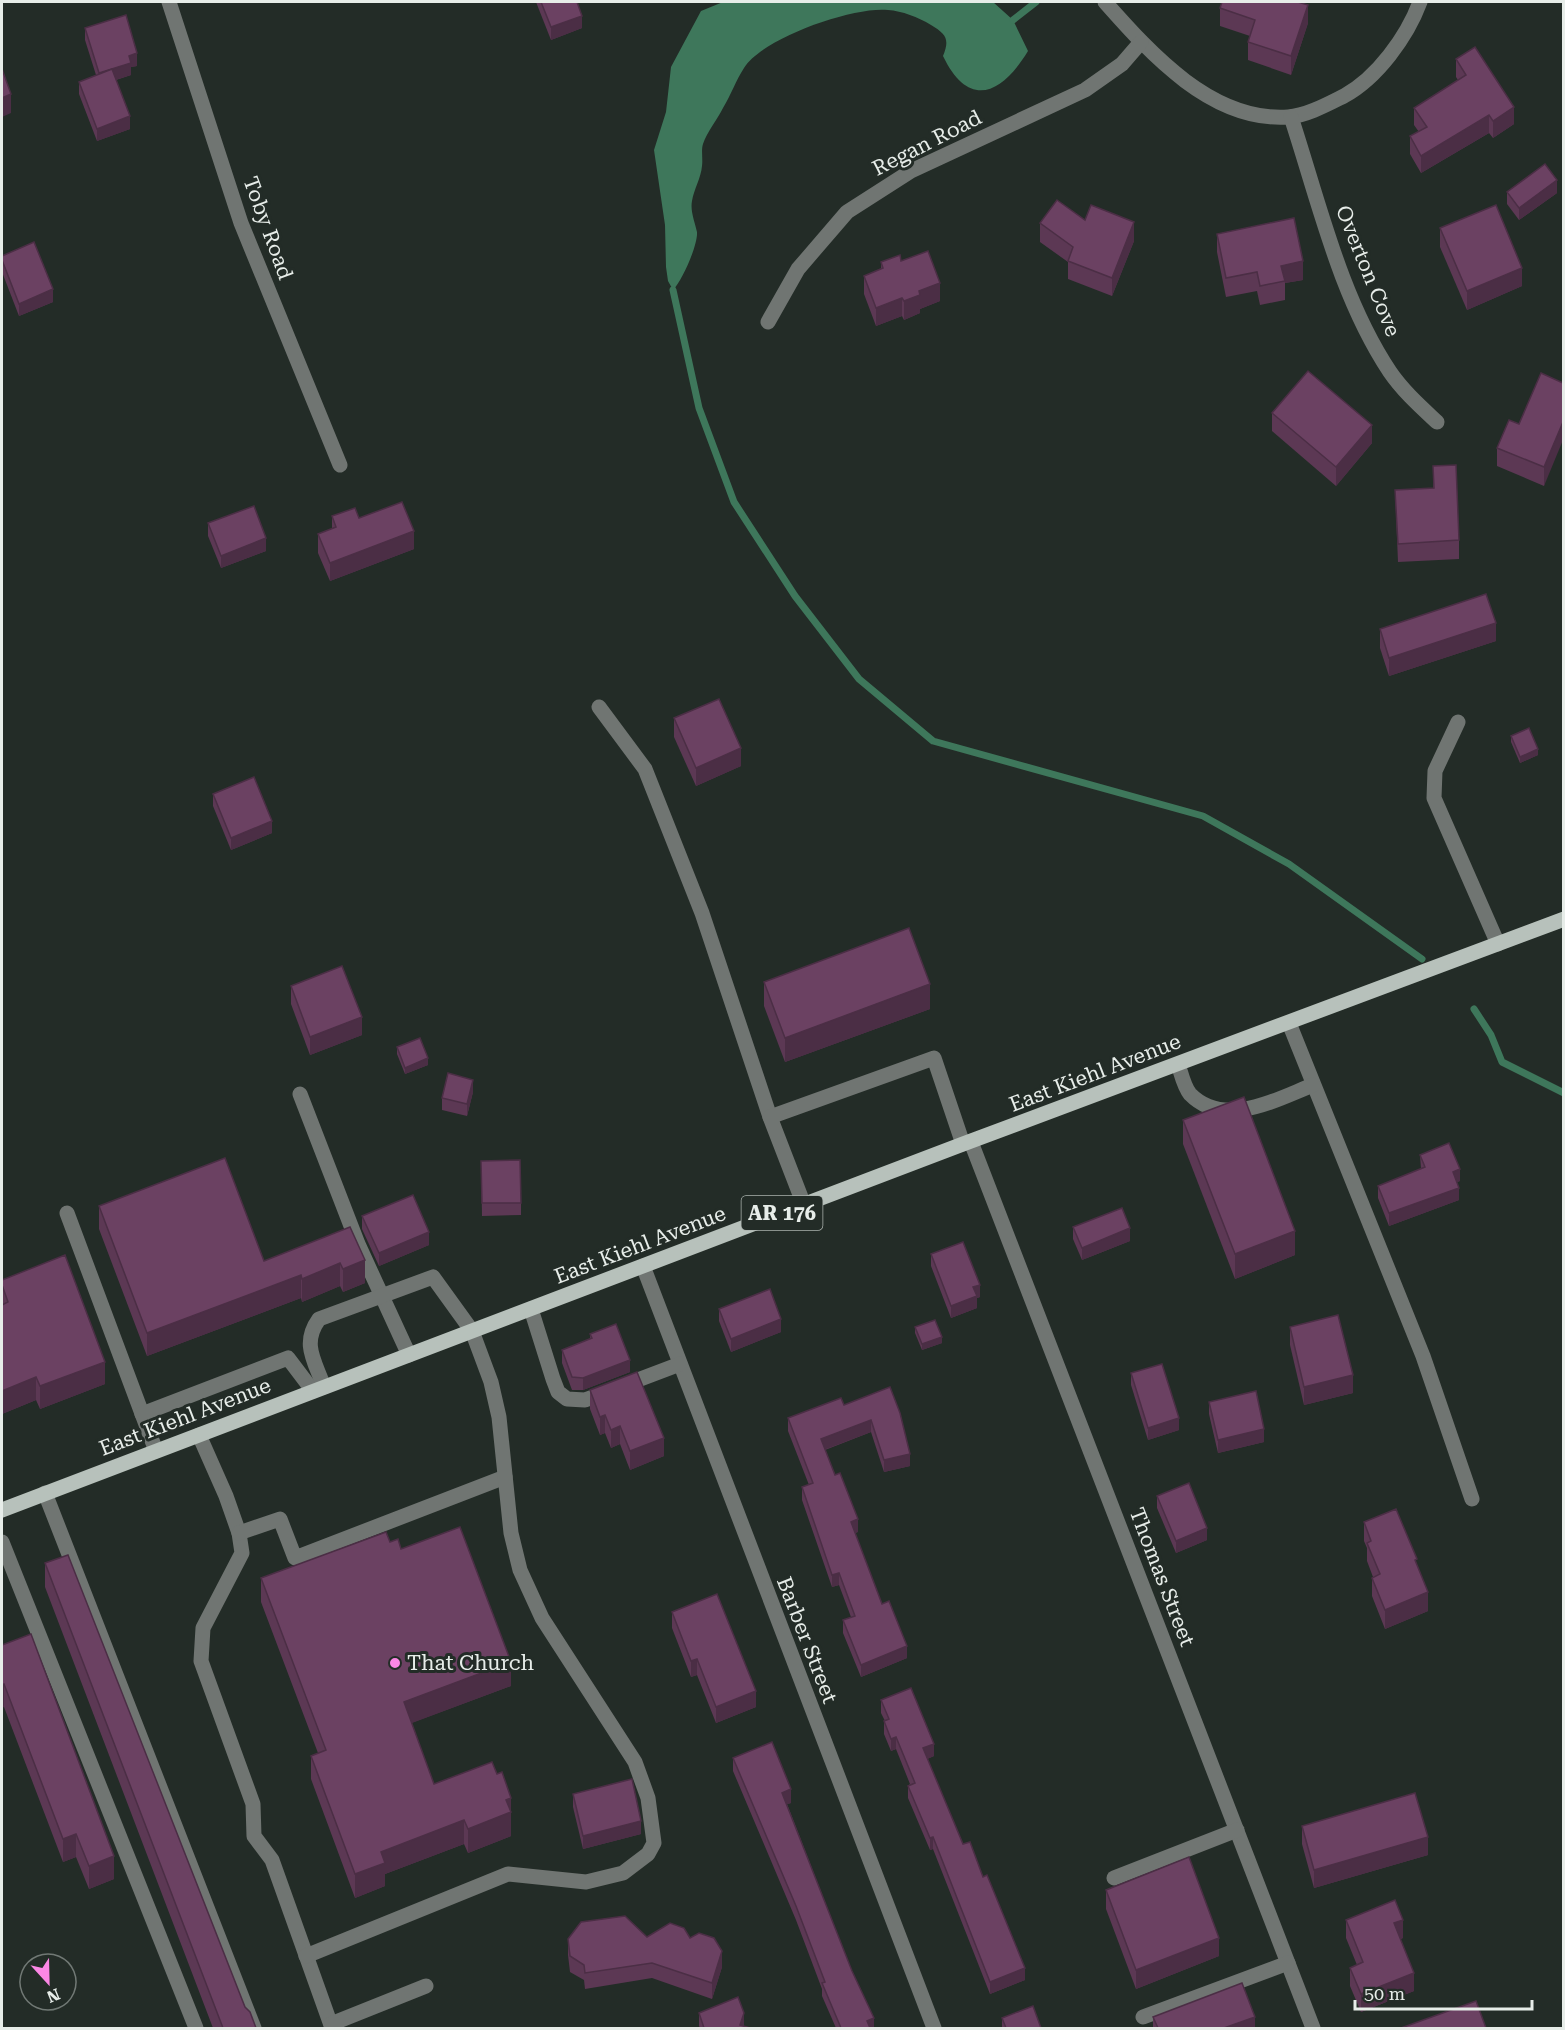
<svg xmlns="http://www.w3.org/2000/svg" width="1565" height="2030" viewBox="0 0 1565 2030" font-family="'Roboto Serif',serif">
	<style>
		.water { fill: #3e775b }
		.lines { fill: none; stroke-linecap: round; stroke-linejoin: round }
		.stream { stroke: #3e775b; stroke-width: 7 }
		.minor { stroke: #707572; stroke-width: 15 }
		.major { stroke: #b7c1bb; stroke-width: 15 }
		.wall { fill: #5c3854 }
		.shaded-wall { fill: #4b2e45 }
		.building { fill: #6b4162; stroke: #4b2e45; stroke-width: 1.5 }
		.poi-dot { fill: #fb87e5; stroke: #232c27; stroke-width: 2 }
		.labels { text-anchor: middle; stroke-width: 6; stroke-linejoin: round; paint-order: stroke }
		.shield { fill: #232c27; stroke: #acb3af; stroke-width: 1.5 }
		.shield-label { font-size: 20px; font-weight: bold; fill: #e7ede9 }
		.street-label { font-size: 21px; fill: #e7ede9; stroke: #232c27 }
		.poi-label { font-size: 21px; fill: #e7ede9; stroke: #232c27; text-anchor: start }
	</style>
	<rect width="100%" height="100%" fill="#232c27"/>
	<!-- water -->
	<path class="water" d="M723 2H993L1013 20 1028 51C1002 94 969 110 943 56 950 39 946 34 931 25 918 17 902 11 888 10 854 6 762 38 744 68 736 80 731 95 723 108 717 120 707 132 703 144 701 150 703 159 702 166 701 178 694 189 692 201 690 211 695 222 697 232 698 245 682 281 673 290L668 281 666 267 665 225 654 150 666 112 671 67 701 11Z"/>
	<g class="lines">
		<!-- stream -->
		<g class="stream">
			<path d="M1013 20 1036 2"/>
			<path d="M673 290 699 408 734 502 795 596 859 679 933 741 1203 816 1289 864 1422 959"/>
			<path d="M1474 1009 1491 1035 1502 1062 1564 1093"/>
		</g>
		<!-- minor -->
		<g class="minor">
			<path d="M169 2 241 223 340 465"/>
			<path d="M1105 2C1151 54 1212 122 1288 117 1306 116 1328 104 1344 96 1377 78 1407 37 1420 2"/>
			<path d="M1291 117C1319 202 1340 297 1390 372 1403 391 1421 407 1437 422"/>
			<path d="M768 322 798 269 847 212 911 171 1085 90 1122 64 1141 42"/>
			<path d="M599 707 645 769 702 913 770 1117"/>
			<path d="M1458 722 1435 771 1434 798 1498 944"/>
			<path d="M1289 1023 1423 1356 1472 1499"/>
			<path d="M1178 1064C1181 1073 1184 1087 1190 1094 1224 1129 1277 1099 1313 1085"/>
			<path d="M300 1094 358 1244 409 1355"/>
			<path d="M971 1142 1313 2028"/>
			<path d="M804 1205 770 1117 934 1058 963 1144"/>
			<path d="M67 1213 156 1451"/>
			<path d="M643 1266 934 2028"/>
			<path d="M531 1309 553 1379 558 1392 567 1399 585 1400 680 1364"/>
			<path d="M142 1414 288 1358 313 1391"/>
			<path d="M199 1435 226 1496 239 1533 242 1553 203 1628 201 1661 253 1804 254 1836 272 1860 332 2028"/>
			<path d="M45 1493 254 2028"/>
			<path d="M239 1533 280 1519 295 1558 505 1477"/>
			<path d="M2 1542 196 2028"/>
			<path d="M1114 1878 1237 1830"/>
			<path d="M306 1956 508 1874 586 1882 623 1873 648 1854 654 1843 648 1798 635 1762 542 1618 520 1570 511 1533 499 1417 491 1382 472 1331 433 1277 319 1319C301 1344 315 1361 324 1387"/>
			<path d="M1143 2017 1288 1963"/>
			<path d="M331 2024 426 1986"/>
		</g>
		<!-- major -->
		<path class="major" d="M2 1510 963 1144 1564 919"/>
	</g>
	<!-- wall -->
	<g class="wall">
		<path d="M536 2H577L582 28 551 40Z"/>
		<path d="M1220 8 1308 23 1291 75 1248 60V42L1250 36 1220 26Z"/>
		<path d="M85 28 137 66 131 67V75L116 80 130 129 97 141 79 94V82L96 75 85 40Z"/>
		<path d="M1456 59 1514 124 1493 138 1489 133 1421 173 1410 154V136L1419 132 1414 125V108L1458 80 1456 77Z"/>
		<path d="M1507 192 1557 193 1519 220 1507 204Z"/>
		<path d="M1085 220 1134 241 1112 296 1068 279V262L1040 242V223Z"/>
		<path d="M1440 228 1522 286 1467 310 1440 247Z"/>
		<path d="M1217 234 1303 280 1285 283V300L1260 305 1257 291 1226 297 1217 252Z"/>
		<path d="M2 256 53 302 19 316 2 272Z"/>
		<path d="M901 261 940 301 920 309V313L904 320 902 316 876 326 864 294V276L881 269V262Z"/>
		<path d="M1563 383 1544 486 1497 466V448L1519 424Z"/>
		<path d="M1272 413 1372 443 1336 486 1272 431Z"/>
		<path d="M1433 466 1459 540V559L1398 562 1395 490 1433 488Z"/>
		<path d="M332 516 359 518 414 549 330 581 318 553V534L332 529Z"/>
		<path d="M208 523 266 551 221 568 208 536Z"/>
		<path d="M1380 629 1496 641 1389 676 1380 648Z"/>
		<path d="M674 718 741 766 696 786 674 737Z"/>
		<path d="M1511 736 1538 755 1520 763 1511 742Z"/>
		<path d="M213 794 272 833 231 850 213 806Z"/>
		<path d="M764 982 930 1009 785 1062 764 1006Z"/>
		<path d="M291 986 362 1035 310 1055 291 1004Z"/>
		<path d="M397 1047 428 1065 405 1074 397 1054Z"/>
		<path d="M473 1092 467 1116 442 1110V1098Z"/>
		<path d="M1183 1120 1295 1255 1235 1279 1183 1144Z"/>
		<path d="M1420 1155 1460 1181 1457 1182 1459 1200 1389 1226 1378 1198V1186L1421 1169Z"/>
		<path d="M481 1161 521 1203V1215L482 1216Z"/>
		<path d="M99 1206 264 1261 365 1260V1283L343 1292 340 1286 302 1302 301 1298 147 1356 99 1229Z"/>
		<path d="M362 1216 429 1245 379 1266 362 1229Z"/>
		<path d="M1073 1227 1130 1241 1082 1260 1073 1239Z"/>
		<path d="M931 1254 980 1297 977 1298V1308L951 1318 931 1266Z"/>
		<path d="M2 1280 105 1384 40 1409 36 1400 2 1414Z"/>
		<path d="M719 1309 781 1332 731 1352 719 1321Z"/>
		<path d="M915 1327 942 1343 922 1350 915 1333Z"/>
		<path d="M1290 1327 1353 1393 1304 1405 1290 1345Z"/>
		<path d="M590 1334 630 1372 583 1390H572L562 1363V1350L590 1339Z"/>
		<path d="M1131 1373 1179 1430 1148 1440 1131 1385Z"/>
		<path d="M890 1387 910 1466 884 1472 871 1432 825 1450 858 1532 855 1533 882 1604 907 1658 861 1677 843 1633V1620L851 1617 839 1585 832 1587 802 1500V1487L809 1485 788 1431V1418L844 1405Z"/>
		<path d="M590 1390 664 1456 630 1470 620 1444 611 1448 605 1433 600 1435 590 1409Z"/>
		<path d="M1209 1402 1264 1442 1218 1453 1209 1414Z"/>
		<path d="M1157 1496 1207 1540 1176 1553 1157 1508Z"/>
		<path d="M1364 1522 1417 1566 1428 1611 1385 1629 1372 1596V1578L1373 1577 1367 1561V1548L1364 1541Z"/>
		<path d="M390 1542 401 1549 511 1686 411 1723 434 1784 497 1774 511 1798V1836L468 1853 464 1844 385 1874V1886L355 1898 311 1779V1756L318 1753 261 1602V1578Z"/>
		<path d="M45 1563 245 2007 256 2028H213L45 1587Z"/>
		<path d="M672 1612 756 1707 716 1723 697 1675 691 1677 672 1628Z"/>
		<path d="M2 1645 114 1879 89 1889 76 1857 63 1862 4 1707Z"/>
		<path d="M881 1700 934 1756 927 1759 963 1844 983 1877 1025 1980 990 1994 933 1849 930 1850 908 1798V1786L910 1784 896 1749 891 1751 884 1734V1721H885L881 1713Z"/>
		<path d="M733 1758 791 1803 787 1804 874 2028H836L822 1996V1989L796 1920 733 1771Z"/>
		<path d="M573 1794 641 1834 583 1849 573 1807Z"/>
		<path d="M1302 1826 1428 1855 1314 1888 1302 1844Z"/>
		<path d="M1106 1890 1219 1956 1136 1989 1106 1909Z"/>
		<path d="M1346 1920 1403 1938 1400 1939 1414 1991 1361 2012 1350 1986V1968L1357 1965 1346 1938Z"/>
		<path d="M647 1937 690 1938 722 1967 712 1999 652 1978 585 1989 584 1980 570 1972 568 1955V1939Z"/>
		<path d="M699 2013 744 2026 749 2028H700L699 2026Z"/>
		<path d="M1153 2017 1255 2028H1153Z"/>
		<path d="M1002 2018 1041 2028H1002Z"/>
	</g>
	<!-- shaded-wall -->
	<g class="shaded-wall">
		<path d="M1308 5V23L1291 75V56Z"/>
		<path d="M582 16V28L551 40V27Z"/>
		<path d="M137 53V66L131 67V75L99 85V73L129 56Z"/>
		<path d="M11 94V113L2 117V98Z"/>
		<path d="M1514 107V124L1493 138V121Z"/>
		<path d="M1489 115V133L1421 173V156Z"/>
		<path d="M130 116V129L97 141V129Z"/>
		<path d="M1557 180V193L1519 220V208Z"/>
		<path d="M1134 222V241L1112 296V278Z"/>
		<path d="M1303 261V280L1285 283 1281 266Z"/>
		<path d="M1522 268V286L1467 310V291Z"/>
		<path d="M940 283V301L920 309V313L904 320V301L919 291Z"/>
		<path d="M53 289V302L19 316V304Z"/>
		<path d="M902 298V316L876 326V308Z"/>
		<path d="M1563 422V440L1544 486V467Z"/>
		<path d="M1372 425V443L1336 486V467Z"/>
		<path d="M414 531V549L330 581V563Z"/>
		<path d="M266 538V551L221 568V556Z"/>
		<path d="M1496 623V641L1389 676V658Z"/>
		<path d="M741 748V766L696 786V768Z"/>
		<path d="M1538 749V755L1520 763V757Z"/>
		<path d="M272 821V833L231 850V838Z"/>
		<path d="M930 984V1009L785 1062V1038Z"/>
		<path d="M362 1017V1035L310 1055V1037Z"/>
		<path d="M428 1058V1065L405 1074V1068Z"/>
		<path d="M473 1080V1092L467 1116V1104Z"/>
		<path d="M1460 1169V1181L1453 1184V1172Z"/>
		<path d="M1459 1188V1200L1389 1226V1213Z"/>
		<path d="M1130 1228V1241L1082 1260V1248Z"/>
		<path d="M1295 1231V1255L1235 1279V1254Z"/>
		<path d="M429 1232V1245L379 1266V1253Z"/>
		<path d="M365 1260V1283L343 1292V1269Z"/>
		<path d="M340 1263V1286L302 1302V1279Z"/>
		<path d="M301 1275V1298L147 1356V1333Z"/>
		<path d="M980 1285V1297L977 1298V1308L951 1318V1306L973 1287Z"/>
		<path d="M781 1319V1332L731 1352V1339Z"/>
		<path d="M942 1337V1343L922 1350V1344Z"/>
		<path d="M630 1360V1372L583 1390V1378Z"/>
		<path d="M105 1362V1384L40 1409V1386Z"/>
		<path d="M1353 1375V1393L1304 1405V1387Z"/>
		<path d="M36 1377V1400L2 1414V1391Z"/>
		<path d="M605 1415V1433L600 1435V1417Z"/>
		<path d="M1179 1418V1430L1148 1440V1428Z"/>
		<path d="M871 1420V1432L821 1451V1439Z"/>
		<path d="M620 1426V1444L611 1448V1430Z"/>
		<path d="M1264 1429V1442L1218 1453V1440Z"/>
		<path d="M664 1438V1456L630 1470V1451Z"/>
		<path d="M910 1454V1466L884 1472V1460Z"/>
		<path d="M858 1519V1532L851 1534V1522Z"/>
		<path d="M1207 1528V1540L1176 1553V1541Z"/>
		<path d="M839 1573V1585L832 1587V1575Z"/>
		<path d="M1428 1592V1611L1385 1629V1610Z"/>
		<path d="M907 1646V1658L861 1677V1665Z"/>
		<path d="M697 1659V1675L691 1677V1661Z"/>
		<path d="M511 1662V1686L404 1726V1702Z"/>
		<path d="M4 1684V1707L2 1708V1685Z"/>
		<path d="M756 1691V1707L716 1723V1707Z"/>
		<path d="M896 1737V1749L891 1751V1739Z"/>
		<path d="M934 1744V1756L923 1761V1748Z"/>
		<path d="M791 1789V1803L782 1806V1793Z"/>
		<path d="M511 1798V1836L468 1853V1829L506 1800Z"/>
		<path d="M464 1820V1844L385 1874V1886L355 1898V1874L381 1852Z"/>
		<path d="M641 1821V1834L583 1849V1836Z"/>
		<path d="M76 1834V1857L63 1862V1839Z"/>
		<path d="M933 1837V1849L930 1850V1838Z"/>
		<path d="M1428 1837V1855L1314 1888V1870Z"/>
		<path d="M114 1856V1879L89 1889V1866Z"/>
		<path d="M1403 1920V1938L1394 1942V1923Z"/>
		<path d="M1219 1938V1956L1136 1989V1970Z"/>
		<path d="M722 1951V1967L712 1999V1983Z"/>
		<path d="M1025 1968V1980L990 1994V1982Z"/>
		<path d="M1414 1973V1991L1361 2012V1994Z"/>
		<path d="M744 2013V2026L743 2028 740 2025Z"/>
		<path d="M1255 2017V2028H1224Z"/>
		<path d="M874 2018V2028H867V2021Z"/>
	</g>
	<!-- building -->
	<g class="building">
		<path d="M541 2H577L582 16 551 27Z"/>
		<path d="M1222 2H1298L1308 5 1291 56 1248 42 1255 20 1220 8Z"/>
		<path d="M126 15 137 53 129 56 131 63 99 73 85 28Z"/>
		<path d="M1475 47 1514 107 1493 121 1489 115 1421 156 1410 136 1427 127 1414 108 1466 75 1456 59Z"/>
		<path d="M2 69 11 94 2 98Z"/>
		<path d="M112 69 130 116 97 129 79 82Z"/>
		<path d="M1545 164 1557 180 1519 208 1507 192Z"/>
		<path d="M1057 200 1085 220 1091 205 1134 222 1112 278 1068 261 1073 247 1040 223Z"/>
		<path d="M1496 205 1522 268 1467 291 1440 228Z"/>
		<path d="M1294 218 1303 261 1281 266 1285 281 1260 286 1257 272 1226 278 1217 234Z"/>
		<path d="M34 242 53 289 19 304 2 260V256Z"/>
		<path d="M928 251 940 283 919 291 920 295 904 301 902 298 876 308 864 276 883 268 881 262 900 255 901 261Z"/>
		<path d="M1308 371 1372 425 1336 467 1272 413Z"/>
		<path d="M1541 373 1563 383V422L1544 467 1497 448 1509 420 1519 424Z"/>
		<path d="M1456 465 1459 540 1398 544 1395 490 1434 488 1433 466Z"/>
		<path d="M402 502 414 531 330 563 318 534 336 527 332 516 355 508 359 518Z"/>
		<path d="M254 506 266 538 221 556 208 523Z"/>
		<path d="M1486 594 1496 623 1389 658 1380 629Z"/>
		<path d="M719 699 741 748 696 768 674 718Z"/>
		<path d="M1529 728 1538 749 1520 757 1511 736Z"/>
		<path d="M254 777 272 821 231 838 213 794Z"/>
		<path d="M909 928 930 984 785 1038 764 982Z"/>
		<path d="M342 966 362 1017 310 1037 291 986Z"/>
		<path d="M420 1038 428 1058 405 1068 397 1047Z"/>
		<path d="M448 1073 473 1080 467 1104 442 1098Z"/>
		<path d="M1244 1097 1295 1231 1235 1254 1183 1120Z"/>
		<path d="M1449 1143 1460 1169 1453 1172 1459 1188 1389 1213 1378 1186 1425 1167 1420 1155Z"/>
		<path d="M225 1158 264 1261 350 1227 365 1260 343 1269 340 1263 302 1279 301 1275 147 1333 99 1206Z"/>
		<path d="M520 1160 521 1203H482L481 1161Z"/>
		<path d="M413 1195 429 1232 379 1253 362 1216Z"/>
		<path d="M1122 1208 1130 1228 1082 1248 1073 1227Z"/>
		<path d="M963 1242 980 1285 973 1287 977 1296 951 1306 931 1254Z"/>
		<path d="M65 1255 105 1362 40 1386 36 1377 2 1391V1305L8 1302 2 1285V1280Z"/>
		<path d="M770 1289 781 1319 731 1339 719 1309Z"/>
		<path d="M1338 1315 1353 1375 1304 1387 1290 1327Z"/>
		<path d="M935 1320 942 1337 922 1344 915 1327Z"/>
		<path d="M616 1324 630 1360 583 1378 572 1377 562 1350 592 1338 590 1334Z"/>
		<path d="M1162 1364 1179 1418 1148 1428 1131 1373Z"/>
		<path d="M637 1372 664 1438 630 1451 620 1426 611 1430 605 1415 600 1417 590 1390Z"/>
		<path d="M890 1387 900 1413 910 1454 884 1460 871 1420 821 1439 835 1475 840 1473 858 1519 851 1522 882 1604 889 1601 907 1646 861 1665 843 1620 855 1616 839 1573 832 1575 802 1487 813 1483 788 1418 841 1398 844 1405Z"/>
		<path d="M1256 1391 1264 1429 1218 1440 1209 1402Z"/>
		<path d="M1189 1483 1207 1528 1176 1541 1157 1496Z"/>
		<path d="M1396 1509 1417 1559 1415 1560 1428 1592 1385 1610 1372 1578 1380 1574 1367 1543 1371 1541 1364 1522Z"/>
		<path d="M460 1527 511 1662 404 1702 434 1784 492 1762 497 1774 502 1772 511 1798 506 1800 511 1812 468 1829 464 1820 381 1852 385 1863 355 1874 311 1756 326 1750 261 1578 386 1532 390 1542 398 1539 401 1549Z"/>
		<path d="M68 1555 245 2007 250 2012 256 2028H223L45 1563Z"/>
		<path d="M717 1594 756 1691 716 1707 697 1659 691 1661 672 1612Z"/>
		<path d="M31 1634 114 1856 89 1866 76 1834 63 1839 4 1684 2 1685V1645Z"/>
		<path d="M911 1688 934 1744 923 1748 963 1844 970 1842 983 1877 987 1875 1025 1968 990 1982 933 1837 930 1838 908 1786 915 1783 896 1737 891 1739 884 1721 889 1719 881 1700Z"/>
		<path d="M772 1742 791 1789 782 1793 852 1971 874 2018 867 2021 870 2028H841L822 1983 825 1982 796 1906 733 1758Z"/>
		<path d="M632 1779 641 1821 583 1836 573 1794Z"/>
		<path d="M1415 1793 1428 1837 1314 1870 1302 1826Z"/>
		<path d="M1189 1857 1219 1938 1136 1970 1106 1890Z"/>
		<path d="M1395 1900 1403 1920 1394 1923 1414 1973 1361 1994 1350 1968 1363 1962 1346 1920Z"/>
		<path d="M625 1916 647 1937 670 1923 684 1928 690 1938 699 1933 714 1938 722 1951 712 1983 652 1963 585 1973 584 1965 570 1956 568 1939 581 1922Z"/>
		<path d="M1242 1983 1255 2017 1224 2028H1158L1153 2017Z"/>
		<path d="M738 1997 744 2013 740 2025 750 2028H704L699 2013Z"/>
		<path d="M1476 2001 1486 2028H1401Z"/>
		<path d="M1033 2006 1041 2028H1006L1002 2018Z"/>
	</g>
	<!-- markers -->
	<circle class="poi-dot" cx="395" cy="1663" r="6"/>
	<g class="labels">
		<!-- shield labels -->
		<rect class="shield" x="741.5" y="1196" width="81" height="34" rx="4.5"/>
		<g class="shield-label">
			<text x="782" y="1220">AR 176</text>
		</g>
		<!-- street labels -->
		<g class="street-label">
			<text transform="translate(927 143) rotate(-27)" y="7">Regan Road</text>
			<text transform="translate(268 228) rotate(70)" y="7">Toby Road</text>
			<text transform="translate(1368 271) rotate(68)" y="7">Overton Cove</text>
			<text transform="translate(1095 1073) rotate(-21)" y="7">East Kiehl Avenue</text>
			<text transform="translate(640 1245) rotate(-21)" y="7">East Kiehl Avenue</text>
			<text transform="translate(185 1417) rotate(-21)" y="7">East Kiehl Avenue</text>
			<text transform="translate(1162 1577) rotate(69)" y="7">Thomas Street</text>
			<text transform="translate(807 1640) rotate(69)" y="7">Barber Street</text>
		</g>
		<!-- poi labels -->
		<g class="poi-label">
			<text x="407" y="1670">That Church</text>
		</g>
	</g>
	<!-- border -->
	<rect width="1565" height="2030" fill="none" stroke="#e7ede9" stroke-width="6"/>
	<!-- north arrow -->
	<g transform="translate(48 1982) rotate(158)"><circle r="28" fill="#232c27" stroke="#717975" stroke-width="1.5"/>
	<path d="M0-4.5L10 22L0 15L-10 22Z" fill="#fb87e5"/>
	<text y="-9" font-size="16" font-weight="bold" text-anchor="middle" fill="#e7ede9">N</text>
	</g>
	<!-- scale -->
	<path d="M1355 2000v9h177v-9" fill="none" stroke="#e7ede9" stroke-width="3"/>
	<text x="1364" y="2000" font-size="18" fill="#e7ede9" stroke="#232c27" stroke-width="4.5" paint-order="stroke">50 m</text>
</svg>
